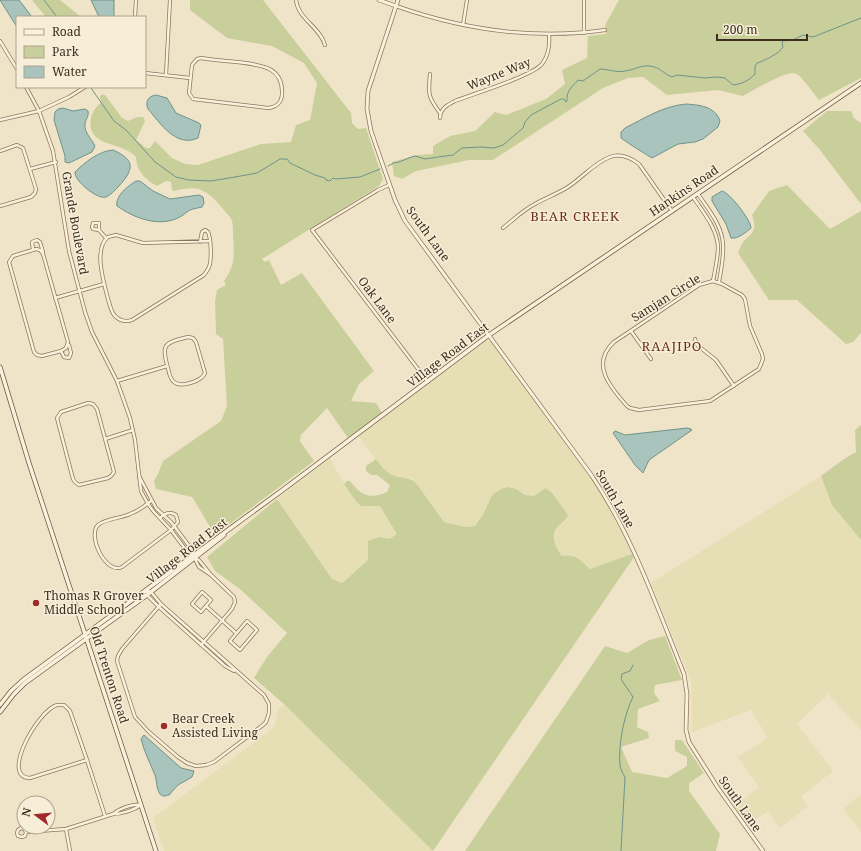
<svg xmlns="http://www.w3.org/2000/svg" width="861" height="851" viewBox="0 0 861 851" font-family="'Noto Serif',serif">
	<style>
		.farmland { fill: #e6deb5 }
		.green { fill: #c9cf9b }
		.water { fill: #a9c4bc; stroke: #6f938a }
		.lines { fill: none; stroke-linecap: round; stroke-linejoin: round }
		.stream { stroke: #6f938a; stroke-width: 1 }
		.minor-casing { stroke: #8d765c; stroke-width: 4 }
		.tertiary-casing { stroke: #8d765c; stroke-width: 4.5 }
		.secondary-casing { stroke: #6f573f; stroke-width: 5 }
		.minor { stroke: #faf1dc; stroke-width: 2.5 }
		.tertiary { stroke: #faf1dc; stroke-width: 3 }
		.secondary { stroke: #faf1dc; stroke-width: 3.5 }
		.poi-dot { fill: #9e2a2b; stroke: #f7eed8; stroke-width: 1.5 }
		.labels { text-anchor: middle; stroke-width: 3; stroke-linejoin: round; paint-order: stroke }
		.street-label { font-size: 12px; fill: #3d2e20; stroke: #f7eed8 }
		.poi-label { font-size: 12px; fill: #3d2e20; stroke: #f7eed8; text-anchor: start }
		.neighbourhood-label { font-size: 13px; letter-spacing: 1px; fill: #6b2e1e; stroke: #f7eed8 }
	</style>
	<rect width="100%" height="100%" fill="#f0e4c8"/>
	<!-- farmland -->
	<g class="farmland">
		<path d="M485 341H491L597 485 631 550 632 554 590 569 577 557 570 555 562 556 557 550 554 539 556 530 564 522 534 496 525 495 516 489 508 487 501 489 492 495 483 515 475 526 467 527 444 522 416 483 410 478 394 476 384 470 358 435Z"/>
		<path d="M330 458 338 474 355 500 361 506H380L398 534 390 540 379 537 368 560 341 583 332 579 277 499Z"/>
		<path d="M821 476 832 505 861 540V730L828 694 797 724 833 771 801 796 808 806 780 828 768 811 746 825 733 807 759 787 738 757 768 738 751 710 692 732 691 681 651 583Z"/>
		<path d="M285 705 433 851H164L153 818 273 728 276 721 278 708Z"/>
		<path d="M861 794V832L843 809Z"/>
	</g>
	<!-- green -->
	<g class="green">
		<path d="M32 0H60L81 17H46Z"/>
		<path d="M190 0H263L351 113 352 123 358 129 366 128 383 179 379 186 262 259 265 262 269 260 281 285 302 273 374 371 359 384 351 401 376 403 382 413 348 438 327 408 301 435 300 441 314 461 215 535 192 497 156 489 154 481 158 474 163 461 221 421 227 406 223 339 216 334 215 301 217 290 226 285 224 281C236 264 234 254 233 234 233 230 233 225 232 221 231 217 225 212 223 209 208 190 198 184 175 191L172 190 171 182 166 181 157 186C145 180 136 170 136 157 122 141 85 148 91 118 93 111 96 106 101 103L100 96 103 94 106 96 122 118 128 121 137 117H143L145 121 136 140 146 148H150L155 141 172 158 185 164 198 165 261 144 291 142 296 125 310 120 317 83 304 63 272 46 227 38 190 10Z"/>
		<path d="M619 0H861V78L819 100C815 95 802 77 797 74 787 69 753 91 743 96L718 90 667 95 643 77 628 78 603 88 493 160H469L416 171 402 179 394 176 392 162 417 155 433 154V146L450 136 475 131 495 112 506 115 546 99 565 84 562 70 587 58 588 36 606 34 605 25Z"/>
		<path d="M827 111H851L854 118 861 123V204L820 150 803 131Z"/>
		<path d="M787 185 830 229 861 211V333L853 342 846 344 797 300H769L738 253C740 249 741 244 744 241 754 231 757 230 752 215L769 191Z"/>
		<path d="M861 425V540L832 505 821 476 844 459 856 452 855 430Z"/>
		<path d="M376 459C381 466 386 473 395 476 403 478 409 477 416 483L444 522 466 527 475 526 483 515 492 495 501 489 508 487 516 489 525 495 534 496 546 488 552 493 568 515C564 522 560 524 556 529 551 538 556 549 562 556 577 554 579 559 590 569L632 554 634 557 433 851 285 705 254 678 267 657 287 633 240 589 215 571 207 557 277 499 332 579 342 583 368 560V541L379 537 390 539 397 534 380 506H361L355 500 344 484 347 481H350C361 495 368 500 387 492L390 485 377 475H371L366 471V466Z"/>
		<path d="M665 636 682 680 655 685 654 693 660 701 638 709 637 727 648 732 649 738 621 747 632 772 667 778 687 766V757L675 751V740H682L704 773 689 783V791L720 834 716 851H465L605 646 627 653 649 640Z"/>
	</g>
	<!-- water -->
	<g class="water">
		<path d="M0 0H19L32 17H17V27Z"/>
		<path d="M91 0H114V17H99Z"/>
		<path d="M156 95 167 98 176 113 199 123 201 125 198 138C176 148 160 123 148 109 145 102 148 96 156 95Z"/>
		<path d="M686 104C699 105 715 106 720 121L718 127 703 139 695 142 678 144 652 158C650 157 623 140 621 138V132L625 128C645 118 663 106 686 104Z"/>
		<path d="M63 108 73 111 85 109 88 111C89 117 86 118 85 124 84 133 92 139 95 146L92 152 69 163 65 162V156L54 120 55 112 58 109Z"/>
		<path d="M113 150C136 160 134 170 118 187 115 190 111 195 106 197 98 200 74 181 75 172 85 162 99 151 113 150Z"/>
		<path d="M136 181H140L153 191 170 199 199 195 203 197 204 203 202 207C199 208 196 208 193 209 188 210 184 215 180 217 159 228 134 218 117 206 115 196 128 186 136 181Z"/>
		<path d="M722 191C729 192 751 220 751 228 745 233 738 239 731 238L726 224 712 201V197Z"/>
		<path d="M687 428 691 429 692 430 649 460 643 473 635 465 613 433 615 431 625 435Z"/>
		<path d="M144 735 181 768 194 771 192 777 178 785 169 795C165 796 162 797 160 794 156 788 157 781 155 775 150 763 144 751 141 739Z"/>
	</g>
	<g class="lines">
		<!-- stream -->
		<g class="stream">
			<path d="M44 0 57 17"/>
			<path d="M91 88 114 121 127 131 155 162 176 177 189 180 211 181 235 177 257 173 280 159H287L290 163 315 175 325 178 326 180 330 181 333 178 336 179 360 177 380 169"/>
			<path d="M388 166 394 163 399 162 409 158 415 156 425 159 438 157 453 155 462 148 481 147 494 148 503 145 523 128 525 122 531 115 561 99H564L566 102 567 101C566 91 572 87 578 80L583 81 600 69C608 69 617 73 625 71 634 70 641 65 650 66 660 67 664 74 672 77L677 75 705 78 717 77 725 78 733 85C742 84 748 81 755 74V66L757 63C764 61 780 53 783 47L782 43 783 41 793 40 803 35 813 37 861 18"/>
			<path d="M621 851 625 777C623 774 621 770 620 766 618 746 624 714 633 697L621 679 622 674 630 671 633 665"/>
		</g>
		<defs>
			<g id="minor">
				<path d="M296 0C298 19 320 27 325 45"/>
				<path d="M396 6C464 30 534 40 605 30"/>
				<path d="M135 17 136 0"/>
				<path d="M463 25 467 0"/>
				<path d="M584 33V0"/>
				<path d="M0 41 17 69"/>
				<path d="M201 58C213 60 225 61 237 62 260 65 284 66 282 95 281 104 276 107 268 108L193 99 189 93 192 65 197 59Z"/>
				<path d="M145 73 190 78"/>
				<path d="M430 74C428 94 428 97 440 113"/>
				<path d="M166 75 170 0"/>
				<path d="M26 87 39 111 53 151 69 251 85 312 92 332 117 381 130 418 135 440 141 491 148 504 154 512 171 530 189 554 193 555 199 567 211 575 234 597 235 602 232 609 201 645"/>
				<path d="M440 118C440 109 447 105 455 101 473 94 532 76 542 64 549 55 550 45 549 34"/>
				<path d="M0 120 39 111 69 97 85 87"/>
				<path d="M0 151 17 145 23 148 36 189 35 193 31 197 0 206"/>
				<path d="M30 169 56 162"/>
				<path d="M389 185 378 190 312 230 428 382"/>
				<path d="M698 194C708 209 722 225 723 244 724 257 721 270 719 282"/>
				<path d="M693 197C703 212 717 228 718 247 718 258 715 270 713 281"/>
				<path d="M503 228C513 220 523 210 535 204 545 198 557 194 568 187 582 178 594 163 610 157 621 153 631 158 639 164L672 211"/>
				<path d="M99 230 93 229 92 227 93 223H99V230L106 238"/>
				<path d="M200 242 202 232 205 230 208 232C211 238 212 260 209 267 208 270 206 272 204 275L132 320C126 322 120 321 115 316 111 312 110 305 108 299 104 283 93 249 108 237L116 235 143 243 210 241"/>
				<path d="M36 249 40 250 43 254 68 342 66 348 61 351 42 356 37 355 34 352 9 262 13 256Z"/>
				<path d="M33 250 32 242 37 240 40 242 43 252"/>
				<path d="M713 281 722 284 742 295 745 299 750 326 762 354 763 359 759 369 710 401 639 410 630 408 627 406C610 387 590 364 614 342L699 285Z"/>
				<path d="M55 298 104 284"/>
				<path d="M631 331 651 359"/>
				<path d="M188 337 193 338 196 342 205 373C202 381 181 388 174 382 170 379 169 373 168 368 161 344 164 343 188 337Z"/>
				<path d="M695 339 697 345 716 360 734 386"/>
				<path d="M61 351 64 357 69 358 71 353 69 345"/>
				<path d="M117 381 167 366"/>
				<path d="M88 403 93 404 97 409 114 472 111 476 108 478 79 485 75 482 73 479 57 418 61 412Z"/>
				<path d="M105 439 133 430"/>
				<path d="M139 476 156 508 171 522 193 551V555"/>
				<path d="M151 501C145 506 138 511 130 514 122 518 104 519 98 525 87 536 106 575 122 567L171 530 178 522 176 515C170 511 165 513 160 518"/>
				<path d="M195 558 199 560 211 575"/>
				<path d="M146 590 151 592 161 604 256 688 264 695 269 704V713L266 722 263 725 214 762 206 765 196 766 187 763 178 757 149 732 135 717 117 661 118 656 122 649 161 604"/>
				<path d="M146 590 147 595 159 607 225 666 234 671"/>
				<path d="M202 592 211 600 201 612 192 604Z"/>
				<path d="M206 606 236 633"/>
				<path d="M247 621 257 630 240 650 230 641Z"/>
				<path d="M57 705H64L70 711 87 760 30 778C0 778 37 711 57 705Z"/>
				<path d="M87 760 105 816"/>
				<path d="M113 814C122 814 134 810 141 805"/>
				<path d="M66 829 70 851"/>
				<path d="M26 832 25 836 22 837 18 836 17 833 18 830 21 828 24 829 26 832 66 829 113 814C120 808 132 804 141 805"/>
			</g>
			<g id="tertiary">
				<path d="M379 0 396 6"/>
				<path d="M398 0 368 91 367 109 371 131 395 200 405 221 592 476C633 537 657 607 684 674L687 694 686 730 689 742 718 788 763 851"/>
			</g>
			<g id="secondary">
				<path d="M0 367 29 463 156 851"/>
				<path d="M0 705 11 691 23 680 284 489 489 335 861 83"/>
				<path d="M0 712 14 694 25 683 147 595 224 535"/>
			</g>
		</defs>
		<!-- minor casing -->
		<use href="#minor" class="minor-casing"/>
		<!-- tertiary casing -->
		<use href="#tertiary" class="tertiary-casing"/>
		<!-- secondary casing -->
		<use href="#secondary" class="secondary-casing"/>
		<!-- minor -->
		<use href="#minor" class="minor"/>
		<!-- tertiary -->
		<use href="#tertiary" class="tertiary"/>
		<!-- secondary -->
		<use href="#secondary" class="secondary"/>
	</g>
	<!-- markers -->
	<g class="poi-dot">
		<circle cx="36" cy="603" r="4"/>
		<circle cx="164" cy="726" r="4"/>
	</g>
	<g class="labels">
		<!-- street labels -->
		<g class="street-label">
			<text transform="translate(499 74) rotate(-22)" y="4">Wayne Way</text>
			<text transform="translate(684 191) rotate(-34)" y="4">Hankins Road</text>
			<text transform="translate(75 223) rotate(80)" y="4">Grande Boulevard</text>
			<text transform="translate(428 234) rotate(54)" y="4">South Lane</text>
			<text transform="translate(666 298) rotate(-32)" y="4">Samjan Circle</text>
			<text transform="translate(377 300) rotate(53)" y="4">Oak Lane</text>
			<text transform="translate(448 355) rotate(-37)" y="4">Village Road East</text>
			<text transform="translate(615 499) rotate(60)" y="4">South Lane</text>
			<text transform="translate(187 551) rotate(-38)" y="4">Village Road East</text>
			<text transform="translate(109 675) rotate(72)" y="4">Old Trenton Road</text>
			<text transform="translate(740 804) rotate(55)" y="4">South Lane</text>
		</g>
		<!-- poi labels -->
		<g class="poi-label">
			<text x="44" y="600">Thomas R Grover<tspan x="44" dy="14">Middle School</tspan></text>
			<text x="172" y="723">Bear Creek<tspan x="172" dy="14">Assisted Living</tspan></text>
		</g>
		<!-- neighbourhood labels -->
		<g class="neighbourhood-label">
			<text x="575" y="221">BEAR CREEK</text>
			<text x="672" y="351">RAAJIPO</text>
		</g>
	</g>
	<!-- legend -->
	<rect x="16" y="16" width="130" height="72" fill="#f7eed8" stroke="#ada18e"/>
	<rect x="24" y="29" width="20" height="6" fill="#faf1dc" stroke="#ada18e"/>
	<text x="52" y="36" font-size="12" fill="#3d2e20">Road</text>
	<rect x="24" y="46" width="20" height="12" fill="#c9cf9b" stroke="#ada18e"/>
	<text x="52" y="56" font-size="12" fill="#3d2e20">Park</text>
	<rect x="24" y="66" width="20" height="12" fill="#a9c4bc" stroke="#ada18e"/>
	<text x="52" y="76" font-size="12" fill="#3d2e20">Water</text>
	<!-- north arrow -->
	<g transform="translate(36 815) rotate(286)"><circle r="19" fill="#f7eed8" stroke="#ada18e"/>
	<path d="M0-3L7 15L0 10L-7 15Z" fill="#9e2a2b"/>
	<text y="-6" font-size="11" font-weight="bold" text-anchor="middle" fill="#3d2e20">N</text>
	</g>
	<!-- scale -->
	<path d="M717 34v6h90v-6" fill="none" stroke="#3d2e20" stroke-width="2"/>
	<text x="723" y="34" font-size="12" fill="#3d2e20" stroke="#f7eed8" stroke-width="3" paint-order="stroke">200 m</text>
</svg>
